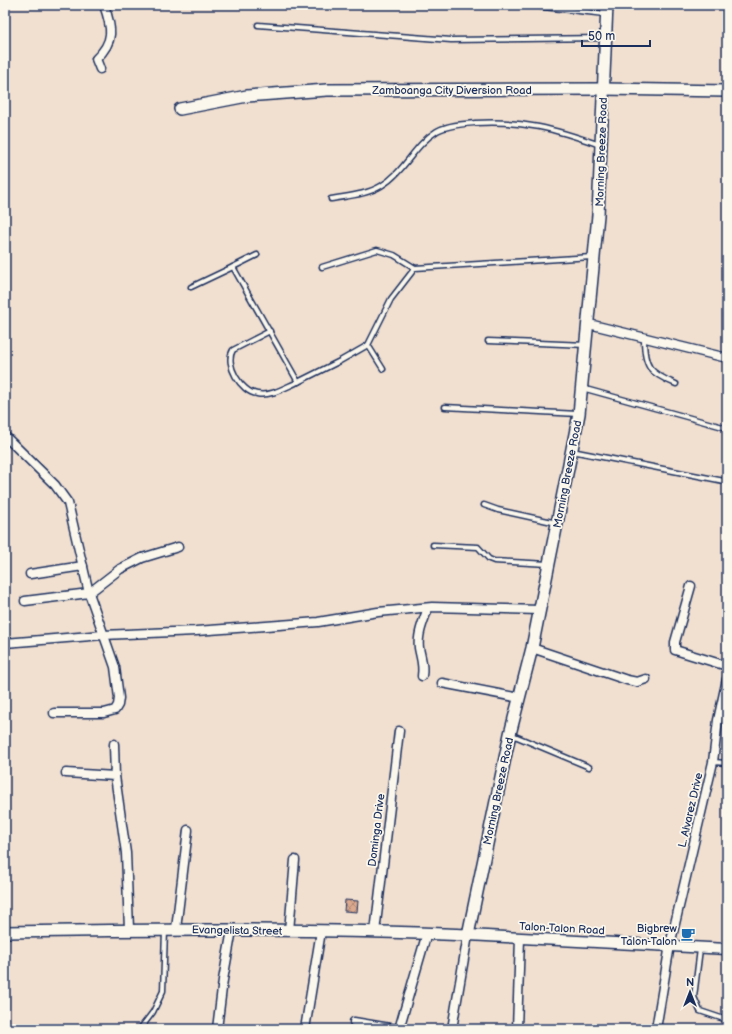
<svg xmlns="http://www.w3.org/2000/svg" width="732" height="1034" viewBox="0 0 732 1034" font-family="'Balsamiq Sans',sans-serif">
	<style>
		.building { fill: url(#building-cross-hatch); stroke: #1b2f5e }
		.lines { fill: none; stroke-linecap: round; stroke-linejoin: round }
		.service-casing { stroke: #1b2f5e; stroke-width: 7 }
		.minor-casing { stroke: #1b2f5e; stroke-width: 11 }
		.tertiary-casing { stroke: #1b2f5e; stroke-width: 13 }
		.secondary-casing { stroke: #1b2f5e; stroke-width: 14 }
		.service { stroke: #fbf7ec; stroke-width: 4 }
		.minor { stroke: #fbf7ec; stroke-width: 8 }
		.tertiary { stroke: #fbf7ec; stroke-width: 10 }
		.secondary { stroke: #fbf7ec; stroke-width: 11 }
		.labels { text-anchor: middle; stroke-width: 3.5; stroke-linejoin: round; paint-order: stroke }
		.street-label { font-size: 11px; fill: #1b2f5e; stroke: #fbf7ec }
		.poi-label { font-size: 11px; fill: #1b2f5e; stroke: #fbf7ec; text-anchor: end }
	</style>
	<defs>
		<pattern id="building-cross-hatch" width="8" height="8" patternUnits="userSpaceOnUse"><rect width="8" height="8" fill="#dba98d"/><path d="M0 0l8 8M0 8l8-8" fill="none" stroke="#b18a76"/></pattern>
	</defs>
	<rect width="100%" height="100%" fill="#f1e0d0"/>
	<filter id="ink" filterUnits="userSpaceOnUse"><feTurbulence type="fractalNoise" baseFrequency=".025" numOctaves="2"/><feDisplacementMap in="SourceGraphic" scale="8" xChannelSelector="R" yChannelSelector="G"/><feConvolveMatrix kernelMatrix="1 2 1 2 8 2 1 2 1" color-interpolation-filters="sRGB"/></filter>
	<g filter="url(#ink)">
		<!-- building -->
		<path class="building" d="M345 900 358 901 357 912 344 911Z"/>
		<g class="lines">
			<defs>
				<g id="service">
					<path d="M526 5 605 14"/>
					<path d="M258 25 451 40 605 38"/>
					<path d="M331 199C347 196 366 195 381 186 404 173 414 145 437 131 448 125 463 124 475 123 523 120 555 129 600 145"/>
					<path d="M233 267 257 255"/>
					<path d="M322 267 377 250 394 255 415 268 592 257"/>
					<path d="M191 287 233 267 298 382 340 361 368 345"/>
					<path d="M270 331 233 350C224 364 241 392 257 394 270 397 286 387 298 382"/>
					<path d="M644 338C644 367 649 373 676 384"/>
					<path d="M488 341 586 345"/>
					<path d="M383 369 368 345 391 299 415 268"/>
					<path d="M582 388 723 427"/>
					<path d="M445 407 578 414"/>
					<path d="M572 451 724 481"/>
					<path d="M484 505 498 510 557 523"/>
					<path d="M433 545 478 547 489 559 494 561 548 564"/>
					<path d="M510 734 589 767"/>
					<path d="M713 762 727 763"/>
					<path d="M700 949 694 997 700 1011 727 1020"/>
					<path d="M140 1029 153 1012 163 991 165 931"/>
				</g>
				<g id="minor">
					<path d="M100 69 96 59C115 41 112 28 104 5"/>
					<path d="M589 324 727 358"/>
					<path d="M5 436 55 485 68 503 89 593 115 667 119 698 118 705 115 710 104 713H54"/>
					<path d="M30 574 83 566"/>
					<path d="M691 586 675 642V650L727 666"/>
					<path d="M25 601 89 593 120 569 142 558 178 547"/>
					<path d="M5 643 103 635 196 631 279 625 318 622 378 612 432 607 539 610"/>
					<path d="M532 648 627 680 637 682 646 679"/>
					<path d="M422 676C424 665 421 659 419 648 417 634 424 620 428 608"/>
					<path d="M442 683 520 698"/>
					<path d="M114 744 115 776"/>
					<path d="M66 773 115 776 126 853 129 929"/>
					<path d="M176 929 188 830"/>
					<path d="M289 931 295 860"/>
					<path d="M375 932 399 731"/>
					<path d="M354 1022 396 1029"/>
					<path d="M217 1029 223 980 232 930"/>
					<path d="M305 1029 321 931"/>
					<path d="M399 1029 427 933"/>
					<path d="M452 1029 468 935"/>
					<path d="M517 1029 520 938"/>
					<path d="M656 1029 670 945 713 762 718 720 727 679"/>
				</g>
				<path id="tertiary" d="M468 935 727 949"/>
				<g id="secondary">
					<path d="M180 109 247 96 327 90 603 89 727 91"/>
					<path d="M5 932C159 929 314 928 468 935L510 734 532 648 579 414 598 215 607 5"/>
				</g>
			</defs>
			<!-- service casing -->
			<use href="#service" class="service-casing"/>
			<!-- minor casing -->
			<use href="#minor" class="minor-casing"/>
			<!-- tertiary casing -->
			<use href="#tertiary" class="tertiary-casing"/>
			<!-- secondary casing -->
			<use href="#secondary" class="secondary-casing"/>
			<!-- service -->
			<use href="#service" class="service"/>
			<!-- minor -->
			<use href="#minor" class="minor"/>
			<!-- tertiary -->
			<use href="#tertiary" class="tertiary"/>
			<!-- secondary -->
			<use href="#secondary" class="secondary"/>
		</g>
	</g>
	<!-- icons -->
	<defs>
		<symbol id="cafe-bare" viewBox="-9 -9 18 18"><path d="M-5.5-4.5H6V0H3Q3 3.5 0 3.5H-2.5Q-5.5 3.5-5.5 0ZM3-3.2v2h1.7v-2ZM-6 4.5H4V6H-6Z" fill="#1f6fb2" stroke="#fbf7ec" stroke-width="2.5" paint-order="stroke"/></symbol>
	</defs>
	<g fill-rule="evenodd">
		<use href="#cafe-bare" x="678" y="924" width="20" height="20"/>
	</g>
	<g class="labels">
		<!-- street labels -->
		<g class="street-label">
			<text x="452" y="94">Zamboanga City Diversion Road</text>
			<text transform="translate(601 152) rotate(-88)" y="4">Morning Breeze Road</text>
			<text transform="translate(567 474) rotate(-79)" y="4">Morning Breeze Road</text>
			<text transform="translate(498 791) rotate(-78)" y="4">Morning Breeze Road</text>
			<text transform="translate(690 810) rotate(-77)" y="4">L. Alvarez Drive</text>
			<text transform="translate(376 830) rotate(-83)" y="4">Dominga Drive</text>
			<text transform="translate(562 928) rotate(3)" y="4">Talon-Talon Road</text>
			<text transform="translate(237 930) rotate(1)" y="4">Evangelista Street</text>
		</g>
		<!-- poi labels -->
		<g class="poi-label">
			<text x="677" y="932">Bigbrew<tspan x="677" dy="13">Talon-Talon</tspan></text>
		</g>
	</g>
	<!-- margin -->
	<rect width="732" height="1034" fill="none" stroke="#fbf7ec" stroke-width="20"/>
	<rect x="10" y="10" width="712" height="1014" fill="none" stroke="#1b2f5e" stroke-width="1.5" filter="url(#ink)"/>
	<!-- north arrow -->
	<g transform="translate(690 992)" stroke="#fbf7ec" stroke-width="3" paint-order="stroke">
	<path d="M0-3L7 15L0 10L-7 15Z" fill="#1b2f5e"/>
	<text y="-6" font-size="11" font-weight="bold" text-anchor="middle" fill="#1b2f5e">N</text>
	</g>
	<!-- scale -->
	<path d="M582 40v6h68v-6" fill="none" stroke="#1b2f5e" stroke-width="2"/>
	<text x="588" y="40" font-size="12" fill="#1b2f5e" stroke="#fbf7ec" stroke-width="3" paint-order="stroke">50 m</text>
</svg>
